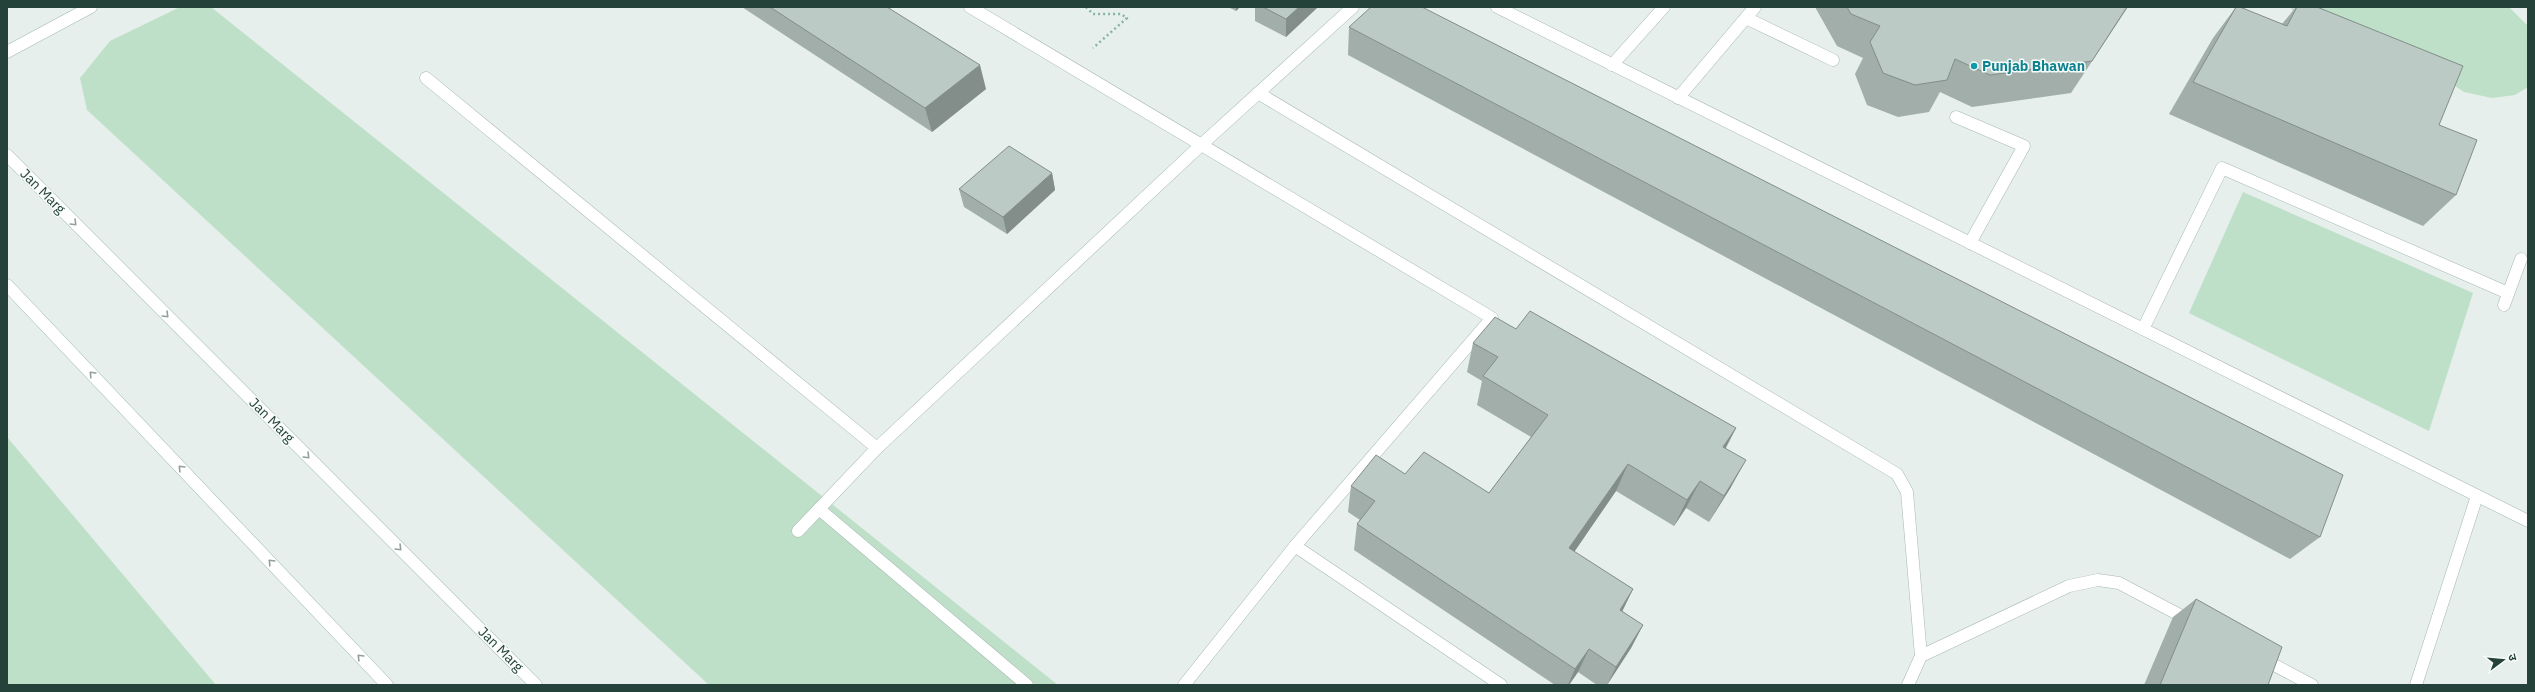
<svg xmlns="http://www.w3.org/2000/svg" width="2535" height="692" viewBox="0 0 2535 692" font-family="'IBM Plex Sans','Noto Sans Devanagari',sans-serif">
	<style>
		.green { fill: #bfe0c8 }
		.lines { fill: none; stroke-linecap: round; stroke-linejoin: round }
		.service-casing { stroke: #a8b8b2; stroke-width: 13 }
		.minor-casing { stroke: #a8b8b2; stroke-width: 13 }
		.secondary-casing { stroke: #a4bbb3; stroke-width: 13 }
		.path { stroke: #86b3a5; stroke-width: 2.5; stroke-dasharray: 2 3; stroke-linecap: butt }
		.service { stroke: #fff; stroke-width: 12 }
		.minor { stroke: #fff; stroke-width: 12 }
		.secondary { stroke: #fff; stroke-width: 12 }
		.wall { fill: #a1aea9 }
		.shaded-wall { fill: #838d89 }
		.building { fill: #bbcac4; stroke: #838d89 }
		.oneway { stroke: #92a09c }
		.culture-dot { fill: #0f9aa8; stroke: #f7fbf9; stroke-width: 1.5 }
		.labels { text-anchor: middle; stroke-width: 3; stroke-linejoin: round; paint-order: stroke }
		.culture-label { font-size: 14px; font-weight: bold; fill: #0d838f; stroke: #f7fbf9; text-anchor: start }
		.street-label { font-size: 14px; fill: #24423a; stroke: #f7fbf9 }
	</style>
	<rect width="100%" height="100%" fill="#e6efeb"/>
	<!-- green -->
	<g class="green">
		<path d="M180 7H211L1058 685H709L87 110 80 78 110 41Z"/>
		<path d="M2291 7H2509L2528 26V87L2515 95 2492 98 2464 92 2436 73 2314 29 2292 10Z"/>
		<path d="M2243 192 2473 293 2429 431 2189 313Z"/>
		<path d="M7 437 216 685H7Z"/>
	</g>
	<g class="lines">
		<defs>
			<g id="service">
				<path d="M1746 18 1833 60"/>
				<path d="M1678 98 1755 7"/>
				<path d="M1956 117 2024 146 1970 243"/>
				<path d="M2504 305 2521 259"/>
				<path d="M2143 329 2222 168 2508 293"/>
			</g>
			<g id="minor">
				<path d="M970 7 1492 318 1295 546 1501 685"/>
				<path d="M1497 7 2528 521"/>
				<path d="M1612 65 1664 7"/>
				<path d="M426 78 877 448 1200 146 1353 7"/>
				<path d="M1258 93 1897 474 1907 492 1921 656 1908 685"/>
				<path d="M819 509 1027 685"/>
				<path d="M798 531 877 448"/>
				<path d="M1921 656 2069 586 2098 580 2119 583 2191 621"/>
				<path d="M2261 658 2312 685"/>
				<path d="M1184 685 1295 546"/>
				<path d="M2416 685 2477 496"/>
			</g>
			<g id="secondary">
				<path d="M7 52 91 7"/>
				<path d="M7 155 536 685"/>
				<path d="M7 285 387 685"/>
			</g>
		</defs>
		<!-- service casing -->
		<use href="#service" class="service-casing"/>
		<!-- minor casing -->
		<use href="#minor" class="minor-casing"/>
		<!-- secondary casing -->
		<use href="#secondary" class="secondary-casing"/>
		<!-- path -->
		<path class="path" d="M1086 7 1093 14H1121L1127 18 1093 48"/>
		<!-- service -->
		<use href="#service" class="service"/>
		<!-- minor -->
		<use href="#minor" class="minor"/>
		<!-- secondary -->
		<use href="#secondary" class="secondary"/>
	</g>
	<!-- wall -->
	<g class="wall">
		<path d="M742 7H887L986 89 932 132Z"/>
		<path d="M1228 7H1240L1236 11Z"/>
		<path d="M1255 7H1318L1286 37 1255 21Z"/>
		<path d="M1815 7H2128L2071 93 1972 107 1940 92 1929 112 1898 117 1867 105 1855 74 1863 58 1837 46Z"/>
		<path d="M2236 7 2282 24 2296 7H2317L2439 125 2456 195 2423 226 2169 114 2213 38Z"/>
		<path d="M1349 27 2320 537 2290 559 1348 55Z"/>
		<path d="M1052 173 1055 190 1007 234 964 207 959 189Z"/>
		<path d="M1516 329 1736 428 1726 448 1731 487 1709 522 1686 508 1674 526 1616 491 1574 552 1633 589 1622 611 1643 625 1631 648 1607 685H1597L1578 672 1569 685H1555L1354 550 1357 524 1360 520 1348 512 1351 486 1405 474 1489 493 1531 437 1477 405 1482 381 1467 372 1473 343Z"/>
		<path d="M2196 599 2268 685H2144L2173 617Z"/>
	</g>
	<!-- shaded-wall -->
	<g class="shaded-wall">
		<path d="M1236 7H1240L1236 11Z"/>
		<path d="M1299 7H1318L1286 37V19Z"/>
		<path d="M980 65 986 89 932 132 925 108Z"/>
		<path d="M1052 173 1055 190 1007 234 1003 217Z"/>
		<path d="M1736 428 1721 456 1723 447Z"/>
		<path d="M1746 460 1731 487 1709 522 1724 496Z"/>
		<path d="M1628 464 1616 491 1559 574 1569 548Z"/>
		<path d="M1700 481 1686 508 1674 526 1687 500Z"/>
		<path d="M1633 589 1621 614 1620 610Z"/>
		<path d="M1643 625 1631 648 1607 685 1616 667Z"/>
		<path d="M1589 649 1578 672 1569 685H1568L1575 669Z"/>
	</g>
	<!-- building -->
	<g class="building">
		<path d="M770 7H887L980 65 925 108Z"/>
		<path d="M1263 7H1299L1286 19Z"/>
		<path d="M1371 7H1422L2343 475 2320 537 1349 27Z"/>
		<path d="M1847 7H2127L2092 61 1990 75 1955 59 1947 80 1915 85 1883 73 1870 42 1880 26 1851 14Z"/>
		<path d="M2236 7H2240L2287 26 2297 7H2317L2463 66 2439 125 2477 140 2456 195 2193 82Z"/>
		<path d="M1009 146 1052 173 1003 217 959 189Z"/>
		<path d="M1530 311 1736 428 1723 447 1746 460 1724 496 1700 481 1687 500 1628 464 1569 548 1633 589 1620 610 1643 625 1616 667 1589 649 1575 669 1357 524 1375 501 1351 486 1376 455 1405 474 1424 452 1489 493 1548 415 1483 376 1498 357 1473 343 1495 317 1516 329Z"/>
		<path d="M2196 599 2282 647 2268 685H2160Z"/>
	</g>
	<!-- one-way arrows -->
	<defs><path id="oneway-chevron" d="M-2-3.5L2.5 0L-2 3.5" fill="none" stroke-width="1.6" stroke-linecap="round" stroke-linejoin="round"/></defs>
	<g class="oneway">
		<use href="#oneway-chevron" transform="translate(74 223) rotate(45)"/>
		<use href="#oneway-chevron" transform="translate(166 315) rotate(45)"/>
		<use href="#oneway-chevron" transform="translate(92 374) rotate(-134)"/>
		<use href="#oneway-chevron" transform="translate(307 456) rotate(45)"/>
		<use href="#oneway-chevron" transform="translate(181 468) rotate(-134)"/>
		<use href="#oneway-chevron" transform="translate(399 548) rotate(45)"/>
		<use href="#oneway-chevron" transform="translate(271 562) rotate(-134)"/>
		<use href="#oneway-chevron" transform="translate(360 657) rotate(-134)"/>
	</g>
	<!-- markers -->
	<circle class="culture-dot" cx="1974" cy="66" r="4"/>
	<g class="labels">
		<!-- culture labels -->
		<g class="culture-label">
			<text x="1982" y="71">Punjab Bhawan</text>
		</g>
		<!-- street labels -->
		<g class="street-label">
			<text transform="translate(43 191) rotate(45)" y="5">Jan Marg</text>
			<text transform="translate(272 420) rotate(45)" y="5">Jan Marg</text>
			<text transform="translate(501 649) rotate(45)" y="5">Jan Marg</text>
		</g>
	</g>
	<!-- border -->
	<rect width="2535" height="692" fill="none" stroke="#24423a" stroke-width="16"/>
	<!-- north arrow -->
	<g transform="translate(2503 660) rotate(74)" stroke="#f7fbf9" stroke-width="3" paint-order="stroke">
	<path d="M0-3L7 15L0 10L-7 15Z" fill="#24423a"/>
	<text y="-6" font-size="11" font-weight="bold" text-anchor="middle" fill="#24423a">उ</text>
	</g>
</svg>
